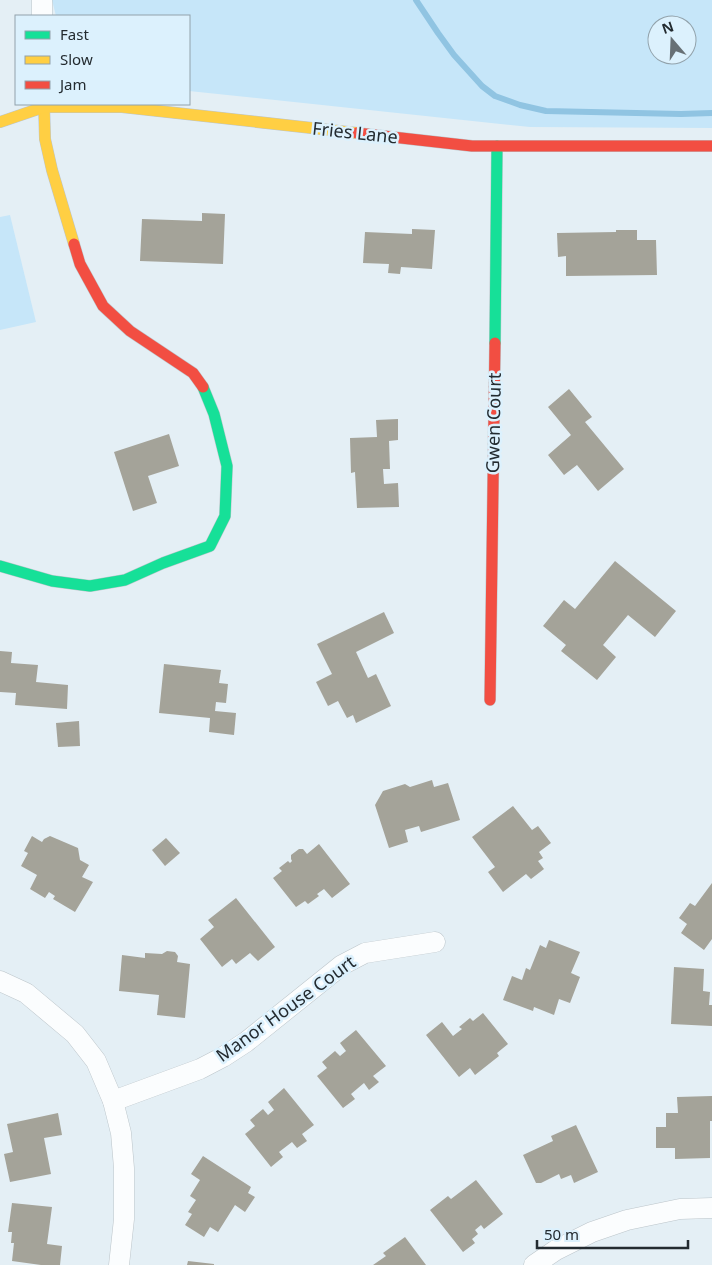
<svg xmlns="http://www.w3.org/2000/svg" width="712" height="1265" viewBox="0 0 712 1265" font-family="'Noto Sans',sans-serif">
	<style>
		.green { fill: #c6e6f9; fill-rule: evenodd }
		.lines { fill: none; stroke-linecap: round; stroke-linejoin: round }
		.stream { stroke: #90c4e2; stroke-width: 6 }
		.building { fill: #a4a399 }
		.street-casing { stroke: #bcc5ca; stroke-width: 21 }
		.fast-casing { stroke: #bcc5ca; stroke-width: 12 }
		.slow-casing { stroke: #bcc5ca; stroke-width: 12 }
		.jam-casing { stroke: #bcc5ca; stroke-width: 12 }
		.street { stroke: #fbfdfe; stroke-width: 20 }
		.fast { stroke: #16e098; stroke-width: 11 }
		.slow { stroke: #ffcf43; stroke-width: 11 }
		.jam { stroke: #f24e42; stroke-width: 11 }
		.labels { text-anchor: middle; stroke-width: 5; stroke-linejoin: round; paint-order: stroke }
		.street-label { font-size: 18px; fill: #232b30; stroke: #dcf1fd }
	</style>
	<rect width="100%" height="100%" fill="#e4eff5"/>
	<!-- green -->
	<g class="green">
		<path d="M52 0H712V128L530 127 189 91V16H56ZM657 25H687V55H657Z"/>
		<path d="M10 215 36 322 0 330V217Z"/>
	</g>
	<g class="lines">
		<!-- stream -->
		<path class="stream" d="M416 0 438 33 454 55 482 86 495 96 520 105 546 111 681 114 712 113"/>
	</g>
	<!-- building -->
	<g class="building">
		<path d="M202 213 225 214 223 264 140 261 142 219 202 221Z"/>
		<path d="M412 229 435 230 432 269 401 267 400 274 388 273 389 264 363 263 365 232 412 234Z"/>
		<path d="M616 230H637V240H656L657 275 566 276V256L558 257 557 233 616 232Z"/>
		<path d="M569 389 592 417 585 422 624 469 598 491 577 465 564 475 548 455 571 435 548 407Z"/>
		<path d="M398 419V440L389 441 390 469H383L384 484 398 483 399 507 357 508 355 472 351 473 350 438 377 437 376 420Z"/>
		<path d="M169 434 179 466 148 476 157 503 133 511 114 452Z"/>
		<path d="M615 561 676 611 655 637 628 615 603 645 616 657 597 680 561 651 566 645 543 626 564 600 575 609Z"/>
		<path d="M384 612 394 633 356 652 368 678 376 674 391 706 356 723 353 715 347 718 338 701 328 706 316 682 332 674 317 644Z"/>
		<path d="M0 651 12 652 11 663 38 665 36 682 68 685 67 709 15 705 16 693 0 692Z"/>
		<path d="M164 664 221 670 219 683 228 684 226 703 216 702 215 711 236 713 234 735 209 732 210 718 159 713Z"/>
		<path d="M79 721 80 746 58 747 56 723Z"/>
		<path d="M432 780 434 787 448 783 460 820 421 832 419 826 405 830 408 842 389 848 375 805 383 791 405 784 410 787Z"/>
		<path d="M513 806 532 830 538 826 551 843 539 852 543 858 538 861 544 869 531 879 526 874 503 892 488 872 495 867 472 837Z"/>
		<path d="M32 836 42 842 44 839 50 836 78 848 80 860 89 865 82 877 93 882 75 912 53 899 55 896 49 892 45 898 30 889 37 875 21 866 28 853 24 851Z"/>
		<path d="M166 838 180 853 165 866 152 850Z"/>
		<path d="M319 844 350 884 332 898 324 889 317 894 319 896 308 904 305 901 296 907 273 878 282 871 279 868 288 861 290 863 292 861 291 859V855L299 849H303L307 854Z"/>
		<path d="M712 883V939L704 950 681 933 687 924 679 918 690 903 695 906Z"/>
		<path d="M236 898 275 947 258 961 250 953 236 964 232 959 222 967 200 939 214 927 208 920Z"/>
		<path d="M549 940 580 952 571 973 580 977 570 1003 559 999 554 1015 534 1007 533 1011 503 1000 512 976 522 980 526 968 530 970 540 945 546 948Z"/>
		<path d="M167 951 175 952 178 956 177 962 190 964 185 1018 157 1015 159 995 119 991 122 955 145 958V953L162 954Z"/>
		<path d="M674 967 704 969 703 991 710 992 709 1005H712V1026L671 1024Z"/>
		<path d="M483 1013 508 1044 497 1053 499 1056 475 1075 470 1068 459 1077 426 1035 442 1022 453 1036 462 1029 459 1027 470 1018 473 1021Z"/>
		<path d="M356 1030 386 1066 373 1076 379 1082 369 1090 364 1083 351 1094 355 1099 343 1108 317 1076 327 1068 322 1062 335 1051 340 1056 346 1051 340 1043Z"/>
		<path d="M284 1088 314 1125 302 1134 307 1141 297 1148 292 1142 279 1152 283 1157 271 1167 245 1134 255 1126 250 1120 263 1109 268 1115 274 1110 268 1102Z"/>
		<path d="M712 1096V1121H710V1158L675 1159V1148H656V1127H666V1113H678L677 1097Z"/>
		<path d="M58 1113 62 1135 44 1138 51 1174 10 1182 4 1154 13 1152 7 1124Z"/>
		<path d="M576 1125 598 1172 574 1183 571 1175 561 1179 559 1174 541 1183H536L523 1155 553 1141 551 1136Z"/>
		<path d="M203 1156 251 1187 248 1193 255 1197 245 1212 235 1205 218 1232 210 1227 204 1237 185 1225 192 1214 188 1212 196 1200 190 1196 200 1180 191 1174Z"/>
		<path d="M476 1180 503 1214 484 1229 481 1225 475 1230 478 1234 472 1239 475 1243 463 1252 430 1210 448 1196 451 1199Z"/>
		<path d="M12 1203 52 1207 47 1244 62 1246 60 1265H41L12 1261 14 1243H11L12 1232H8Z"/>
		<path d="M405 1237 426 1265H373L386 1256 383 1253Z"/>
		<path d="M188 1261 214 1264V1265H187Z"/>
	</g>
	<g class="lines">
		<defs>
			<g id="street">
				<path d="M42 0V16"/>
				<path d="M0 981 26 993 75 1034 96 1061 113 1101 121 1133 124 1168V1219L119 1265"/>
				<path d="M113 1101 200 1069 223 1057 246 1042 342 965 365 953 435 942"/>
				<path d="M534 1265 556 1250 592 1232 627 1220 680 1209 712 1208"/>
			</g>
			<g id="fast">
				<path d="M495 343 497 146"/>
				<path d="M0 566 52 581 90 586 125 580 163 563 210 546 225 516 227 466 214 414 203 387"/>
			</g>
			<g id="slow">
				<path d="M44 104 45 139 52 170 74 244"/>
				<path d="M0 122 44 107H122L357 133"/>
			</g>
			<g id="jam">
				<path d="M357 133 472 146H712"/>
				<path d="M74 244 80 264 103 306 130 331 193 373 203 387"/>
				<path d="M490 700 495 343"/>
			</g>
		</defs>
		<!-- street casing -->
		<use href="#street" class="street-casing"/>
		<!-- fast casing -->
		<use href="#fast" class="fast-casing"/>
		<!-- slow casing -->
		<use href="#slow" class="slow-casing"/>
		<!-- jam casing -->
		<use href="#jam" class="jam-casing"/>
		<!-- street -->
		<use href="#street" class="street"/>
		<!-- fast -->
		<use href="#fast" class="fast"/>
		<!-- slow -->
		<use href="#slow" class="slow"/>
		<!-- jam -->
		<use href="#jam" class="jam"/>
	</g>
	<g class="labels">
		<!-- street labels -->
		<g class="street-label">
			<text transform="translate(355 133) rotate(6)" y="6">Fries Lane</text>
			<text transform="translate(494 423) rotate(-89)" y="6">Gwen Court</text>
			<text transform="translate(286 1009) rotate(-36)" y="6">Manor House Court</text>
		</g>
	</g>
	<!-- legend -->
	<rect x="15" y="15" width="175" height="90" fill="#dcf1fd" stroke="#92a2ab"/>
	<rect x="25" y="31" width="25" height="8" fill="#16e098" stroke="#92a2ab"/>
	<text x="60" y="40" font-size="15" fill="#232b30">Fast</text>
	<rect x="25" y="56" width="25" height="8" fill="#ffcf43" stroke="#92a2ab"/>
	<text x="60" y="65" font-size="15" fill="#232b30">Slow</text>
	<rect x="25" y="81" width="25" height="8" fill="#f24e42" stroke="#92a2ab"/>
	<text x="60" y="90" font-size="15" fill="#232b30">Jam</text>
	<!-- north arrow -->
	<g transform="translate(672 40) rotate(341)"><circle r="24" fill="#dcf1fd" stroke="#92a2ab"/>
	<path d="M0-4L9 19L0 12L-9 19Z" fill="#677075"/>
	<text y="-8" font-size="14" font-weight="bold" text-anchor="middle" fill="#232b30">N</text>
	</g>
	<!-- scale -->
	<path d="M537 1240v8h151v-8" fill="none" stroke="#232b30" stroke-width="2.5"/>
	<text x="544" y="1240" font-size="15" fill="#232b30" stroke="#dcf1fd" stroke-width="4" paint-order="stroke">50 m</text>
</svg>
